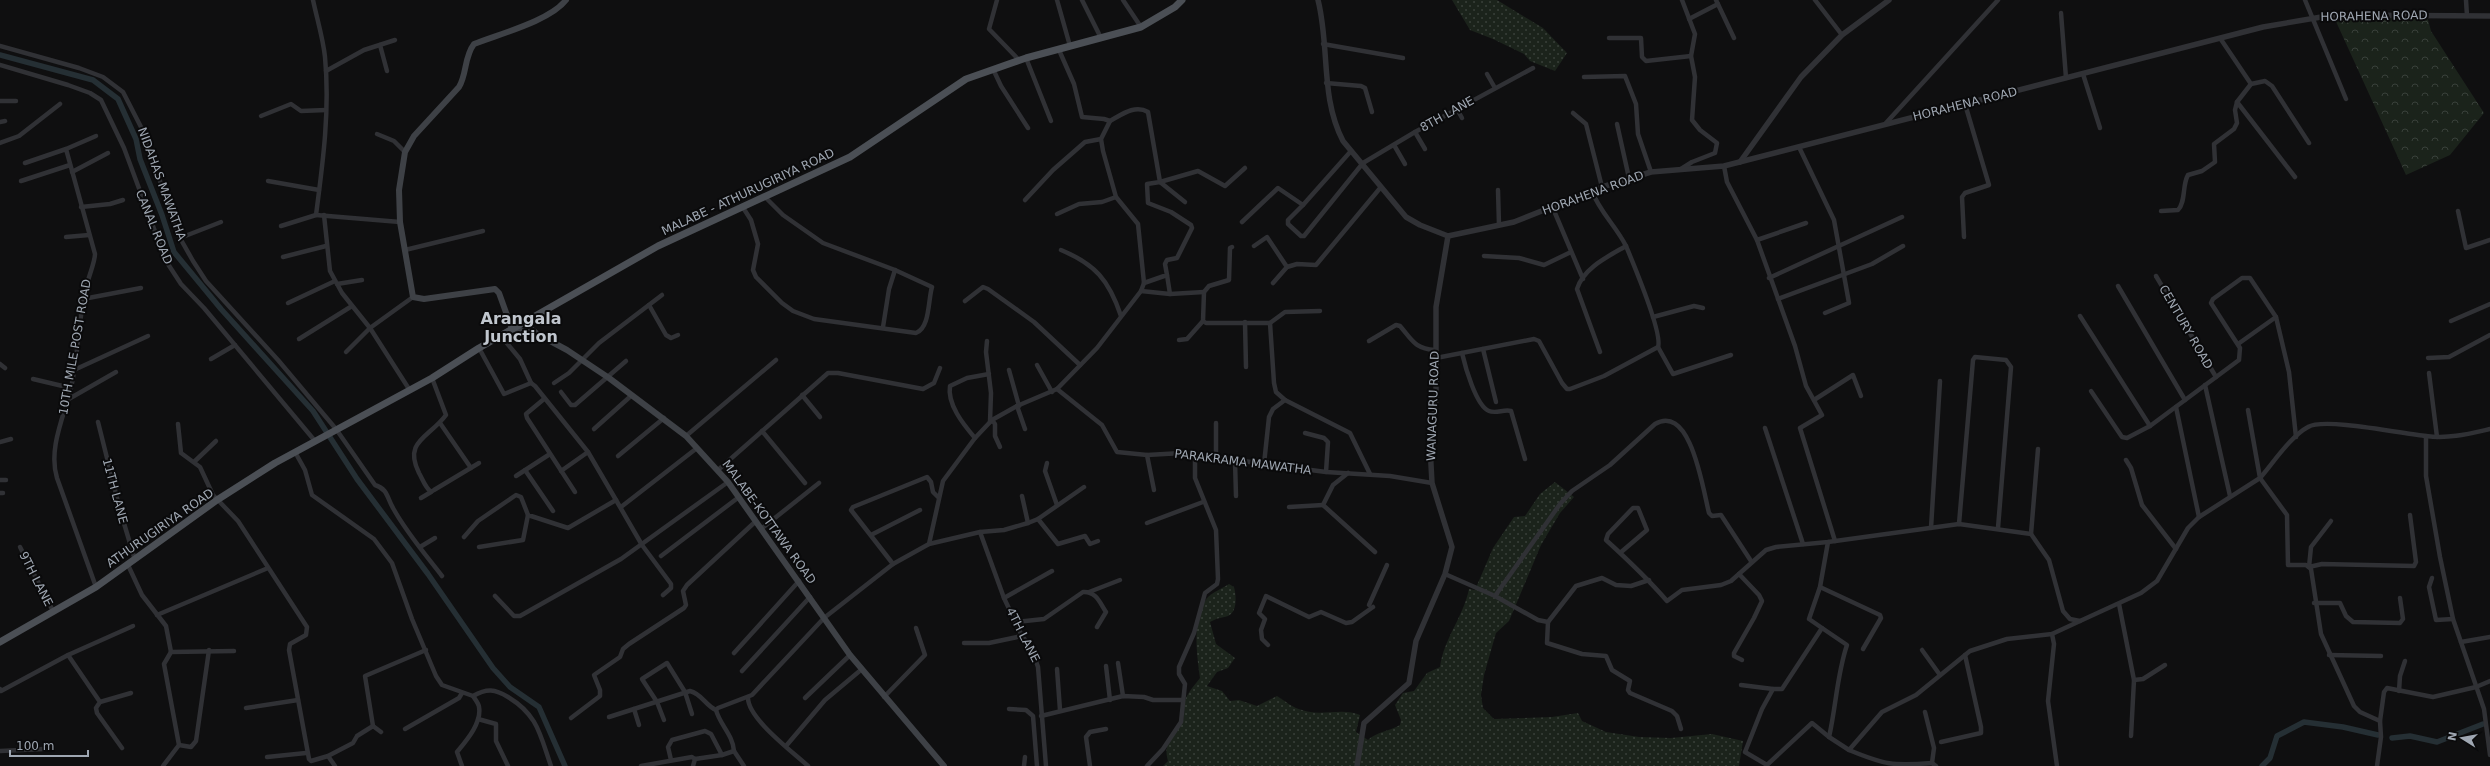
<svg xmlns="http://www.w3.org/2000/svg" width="2490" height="766" viewBox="0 0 2490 766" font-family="'DejaVu Sans',sans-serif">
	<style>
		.grass { fill: url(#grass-dots) }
		.forest { fill: url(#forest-crowns) }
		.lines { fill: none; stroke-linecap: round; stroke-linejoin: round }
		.canal { stroke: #252f34; stroke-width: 5.5 }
		.minor { stroke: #303135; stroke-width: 4.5 }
		.tertiary { stroke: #303135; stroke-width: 5.5 }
		.secondary { stroke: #3e4146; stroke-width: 6 }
		.primary { stroke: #4b4f55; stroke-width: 7 }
		.labels { text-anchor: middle; stroke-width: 4; stroke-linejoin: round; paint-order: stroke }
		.street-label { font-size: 12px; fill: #9fa7b2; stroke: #0a0a0b }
		.district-label { font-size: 16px; font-weight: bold; fill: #c0c6ce; stroke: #0a0a0b }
	</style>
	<defs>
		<pattern id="grass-dots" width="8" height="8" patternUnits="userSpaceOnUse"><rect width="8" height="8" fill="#1b231b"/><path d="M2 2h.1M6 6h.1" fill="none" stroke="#39403a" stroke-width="1.8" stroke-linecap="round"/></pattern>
		<pattern id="forest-crowns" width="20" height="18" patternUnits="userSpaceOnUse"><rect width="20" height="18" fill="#1b231b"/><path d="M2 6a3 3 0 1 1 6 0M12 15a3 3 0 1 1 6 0" fill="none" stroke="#39403a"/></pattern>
	</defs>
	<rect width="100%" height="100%" fill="#0f0f10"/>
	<!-- grass -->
	<g class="grass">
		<path d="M1452 0H1497L1543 28 1567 53 1555 71 1530 61 1524 54 1493 39 1470 30Z"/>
		<path d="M1555 482 1574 497 1560 513 1541 545 1509 621 1496 633 1484 675 1481 695 1483 708 1494 719 1552 717 1578 713 1582 721 1606 732 1639 737 1671 738 1712 734 1743 741 1739 766H1163L1168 761C1162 740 1175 738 1182 723 1185 716 1184 711 1184 704 1186 694 1194 686 1200 678 1197 656 1191 616 1208 597 1213 592 1223 588 1229 584L1234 587C1236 594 1238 612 1228 616 1221 618 1217 618 1210 622L1216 644 1235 658 1228 668 1217 672 1207 686 1222 691 1230 701 1239 700 1257 706 1277 696C1285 701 1293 708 1302 710 1320 717 1343 707 1360 715L1356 732 1368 740C1376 732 1390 731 1400 725L1401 720 1395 705 1403 693 1414 691 1427 673 1440 667C1444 638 1463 618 1469 589L1475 590 1493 548 1514 517 1525 516 1540 494Z"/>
	</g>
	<!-- forest -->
	<path class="forest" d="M2333 15 2427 16 2431 31 2484 113 2450 155 2406 175Z"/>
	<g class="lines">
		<!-- canal -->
		<g class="canal">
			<path d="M0 55 93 80 118 99 136 139 140 159 162 215 174 252 221 309 313 411 357 479 428 574 493 668 510 687 539 707 565 766"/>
			<path d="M2392 738 2410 736 2437 742 2483 724"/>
			<path d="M2262 766 2270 758 2277 736 2304 722 2343 727 2378 735"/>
		</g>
		<!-- minor -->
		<g class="minor">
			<path d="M313 0C317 19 323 38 325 57 330 110 323 162 316 215L400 222"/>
			<path d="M997 0 989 29 1019 60"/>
			<path d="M1057 0 1070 46"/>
			<path d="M1082 0 1101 38"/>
			<path d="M1123 0 1141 27"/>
			<path d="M1716 0 1734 38"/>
			<path d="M1815 0 1842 35"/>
			<path d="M2305 0 2346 99"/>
			<path d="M2466 0 2467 16"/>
			<path d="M2061 13 2066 78"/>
			<path d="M1689 19 1718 4"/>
			<path d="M1609 38H1641L1642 57 1646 61 1691 56"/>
			<path d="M1323 44 1403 58"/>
			<path d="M380 45 387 71"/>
			<path d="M0 46 79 68 103 77 123 92 141 127 180 238 193 261 206 281 278 360 336 429 375 485C388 489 387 498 393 508 406 532 425 554 442 576"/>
			<path d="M1026 58 1051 121"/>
			<path d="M0 65 68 85 90 93 101 100 124 148 166 261 181 284 204 308 315 441"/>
			<path d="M993 69 1001 86 1028 128"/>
			<path d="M326 71 364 50 395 40"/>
			<path d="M1487 74 1495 88"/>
			<path d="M2083 74 2100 128"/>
			<path d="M1584 77 1625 76 1636 104 1638 134 1651 172"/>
			<path d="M1326 83 1361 86 1365 88 1372 112"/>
			<path d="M2251 84 2265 81 2272 86 2309 143"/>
			<path d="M0 101H16"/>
			<path d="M2237 102 2295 177"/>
			<path d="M1457 109 1462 118"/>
			<path d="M1573 113 1586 124 1602 187"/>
			<path d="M261 116 291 104 301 111 326 110"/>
			<path d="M1110 121C1121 115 1135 104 1148 112L1160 182 1147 184 1148 203 1171 212 1191 225 1192 228 1177 258 1167 260 1165 264 1167 275 1144 283"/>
			<path d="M0 122 5 121"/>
			<path d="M1886 123 1998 0"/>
			<path d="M1617 124 1629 178"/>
			<path d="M1415 132 1425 149"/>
			<path d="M377 134 394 141 405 152"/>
			<path d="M0 143 19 136 60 104"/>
			<path d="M1394 145 1405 164"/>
			<path d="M1799 147 1834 220 1849 303 1825 313"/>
			<path d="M66 149 96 136"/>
			<path d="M25 163 66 149 95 254C95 263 87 280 85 292 78 324 78 357 71 388 64 416 48 449 57 478L96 587"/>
			<path d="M1724 166 1727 182 1757 240 1795 346 1806 386 1822 415 1800 428 1835 541"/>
			<path d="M1681 169 1692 162 1715 153 1717 143 1700 130 1692 120 1695 77 1691 56 1695 34 1682 0"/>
			<path d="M72 172 108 153"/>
			<path d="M21 181 70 165"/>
			<path d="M268 181 319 190"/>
			<path d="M1160 182 1198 171 1225 186 1245 168"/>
			<path d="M1160 182 1185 202"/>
			<path d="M1498 190 1499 225"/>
			<path d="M1025 200 1053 170 1085 142 1101 139"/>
			<path d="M1303 205 1288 220V224L1301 236H1304L1363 163 1415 132 1533 68"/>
			<path d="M742 206 751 220 758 244 753 270 756 277 782 303 793 311 814 319 916 333C930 328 928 300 932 287L895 270 823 243 783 215 764 196"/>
			<path d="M1552 206 1583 279"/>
			<path d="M81 207 110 204 123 200"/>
			<path d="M2161 211 2178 210C2186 202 2182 185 2188 175L2202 171 2215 162 2214 144 2234 129 2237 123 2235 110 2237 102 2251 84 2220 38"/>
			<path d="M2458 211 2466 248 2490 240"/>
			<path d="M1057 214 1079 204 1102 202 1116 197"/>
			<path d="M324 215 330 271 342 293 370 328 409 389"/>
			<path d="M1242 222 1278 188 1303 205 1351 151"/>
			<path d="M281 226 316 215"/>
			<path d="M66 237 89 235"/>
			<path d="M1964 237 1962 197 1965 193 1989 185 1965 104"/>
			<path d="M180 238 221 222"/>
			<path d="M1757 240 1806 223"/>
			<path d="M1254 246 1267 237 1287 267 1297 264 1316 265 1381 187"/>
			<path d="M1232 247 1230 248 1229 280 1209 286 1204 292 1203 321 1206 323H1270L1274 383 1276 392 1285 400 1273 409 1269 417 1264 464"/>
			<path d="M405 250 483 231"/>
			<path d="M1061 250C1095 264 1109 280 1121 316"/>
			<path d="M1484 256 1519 258 1544 265 1571 252"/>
			<path d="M283 257 326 246"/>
			<path d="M1167 275 1170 294"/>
			<path d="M2156 276 2216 377"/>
			<path d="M1769 278 1902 217"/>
			<path d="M1273 283 1287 267"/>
			<path d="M337 284 362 280"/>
			<path d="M2118 286 2185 400"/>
			<path d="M1141 291 1170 294 1204 292"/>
			<path d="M83 299 141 288"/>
			<path d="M1778 299 1872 264 1903 246"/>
			<path d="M965 301 983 287 988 289 1034 322 1080 365"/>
			<path d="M288 303 335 281"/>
			<path d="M649 305 666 335 671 338 678 335"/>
			<path d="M2080 316 2150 426 2239 360 2240 348 2211 303 2213 299 2242 278H2250L2276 317 2289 372 2296 437"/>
			<path d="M1653 317 1694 306 1703 308"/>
			<path d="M2451 321 2490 304"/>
			<path d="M1245 322 1246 367"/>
			<path d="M1270 323 1285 312 1320 311"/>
			<path d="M883 327 889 289 895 270"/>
			<path d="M501 336 520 359 531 383"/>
			<path d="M299 339 352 306"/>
			<path d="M1179 340 1187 339 1203 321"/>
			<path d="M987 341 986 352 991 393 990 422"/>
			<path d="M1369 341 1396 325 1400 326C1412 340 1415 349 1435 350"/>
			<path d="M2238 344 2276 317"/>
			<path d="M1658 347 1673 374 1731 355"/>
			<path d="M1483 349 1496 402"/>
			<path d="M346 352 370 328 413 297"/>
			<path d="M1600 352 1577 289C1583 268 1609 256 1626 246"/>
			<path d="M1462 353C1465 366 1476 406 1489 411 1496 414 1504 409 1511 411L1525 459"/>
			<path d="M1436 358 1534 339 1539 341 1562 383 1567 389H1570L1604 376 1658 347C1663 333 1633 263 1626 246 1616 226 1599 211 1592 191"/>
			<path d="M2428 358 2449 357 2490 335"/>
			<path d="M211 359 235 345"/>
			<path d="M0 364 5 368"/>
			<path d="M1037 365 1052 392"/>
			<path d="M74 370 148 336"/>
			<path d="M1009 370 1019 406"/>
			<path d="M2429 373 2437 437"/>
			<path d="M432 378 446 415C429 438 403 441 419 473 423 480 425 487 431 492L434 490 479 463"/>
			<path d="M33 379 71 388"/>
			<path d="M554 383 569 373 599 343 662 295"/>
			<path d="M2205 385 2230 496"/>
			<path d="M1057 389 1102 425 1117 452 1147 455 1182 453 1326 472 1390 476 1432 483"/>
			<path d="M2091 391 2122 437 2127 438 2150 426"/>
			<path d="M561 392 571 405H575L626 361"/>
			<path d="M802 395 820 417"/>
			<path d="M544 399 526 414 527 418 575 492"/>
			<path d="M67 400 116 372"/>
			<path d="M1285 400 1350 433 1370 474"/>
			<path d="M1814 400 1853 375 1861 396"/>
			<path d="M1017 406 1025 429"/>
			<path d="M2176 407 2199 517"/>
			<path d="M992 420 995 424V436L1000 447"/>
			<path d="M98 422 120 510 135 560"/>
			<path d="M440 423 471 468"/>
			<path d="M178 424 181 453 200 467 213 495 238 521 307 627 306 635 290 644 289 650 309 759 311 761 328 756 353 743 357 736 373 726 381 732"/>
			<path d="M1765 428 1803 544"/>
			<path d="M594 429 632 395"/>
			<path d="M762 431 805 483"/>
			<path d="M1305 433 1324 438 1328 442 1326 472"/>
			<path d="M686 436 776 360"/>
			<path d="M2426 436V476L2440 557 2453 619 2484 709 2490 755"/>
			<path d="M975 438C963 424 947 404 950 386L967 378 989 374"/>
			<path d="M0 442 11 439"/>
			<path d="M295 452 305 470 312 495 374 539 392 563 412 619 436 676 442 685 473 696C487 688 495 689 508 697 538 715 540 735 551 766"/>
			<path d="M1147 455 1154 490"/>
			<path d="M618 456 664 418"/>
			<path d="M1216 459V423"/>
			<path d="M2126 460 2131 468 2142 505 2176 549"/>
			<path d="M1235 461 1236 496"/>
			<path d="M194 462 216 441"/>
			<path d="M1047 463 1045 471 1057 505"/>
			<path d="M525 470 553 511"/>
			<path d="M718 470 828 373H838L923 389 934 383 940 368"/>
			<path d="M561 471 588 452"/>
			<path d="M1348 473 1333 485 1323 505 1375 552"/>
			<path d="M516 476 550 454"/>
			<path d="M0 480H6"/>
			<path d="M0 493H3"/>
			<path d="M1022 496 1028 523"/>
			<path d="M421 498 431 492"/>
			<path d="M616 500 642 545 671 584V588L663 595"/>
			<path d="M621 507 697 448"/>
			<path d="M1289 507 1323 505"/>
			<path d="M1038 519 1058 544 1085 536 1090 544 1098 541"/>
			<path d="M2331 521 2311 547 2309 567 2322 564 2414 566 2416 562 2410 515"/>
			<path d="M1147 523 1203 502"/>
			<path d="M1959 524 1973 360 1975 357 2006 360 2011 367 1998 528"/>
			<path d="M1931 528 1940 381"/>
			<path d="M761 529 819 483"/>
			<path d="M980 532 1004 598 1022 636 1031 647 1038 667 1046 766"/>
			<path d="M2031 534 2038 449"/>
			<path d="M871 535 920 510"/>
			<path d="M464 537 478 521 516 495 521 497 528 515 568 528 616 500 588 452 535 386 531 383 504 394 479 348"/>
			<path d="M1828 542 1820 587 1809 619 1822 628 1782 689H1773L1762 709 1745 752 1767 765 1812 723 1829 737 1849 750 1882 712 1916 695 1970 651 2007 639 2052 634 2080 621"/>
			<path d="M929 544 943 481 975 438 992 420 1017 406 1057 389 1097 348 1141 291 1144 283 1138 224 1116 197 1103 151 1101 139 1110 121 1104 119 1082 117 1074 84 1059 50"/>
			<path d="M20 547 53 611"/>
			<path d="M420 547 435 538"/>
			<path d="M479 547 523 540 528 515"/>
			<path d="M1620 553 1647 530 1638 508H1633L1608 534 1606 540C1628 560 1648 579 1667 601L1682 590 1721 585 1731 581 1766 550 1776 547 1828 542 1959 524 2031 534 2049 560 2063 611 2070 619 2080 621 2141 593 2157 581 2188 528 2199 517 2260 478 2248 410"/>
			<path d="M661 556 739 497"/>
			<path d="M893 564 851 510 853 507 927 477 931 482 933 492 938 497"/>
			<path d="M128 565 142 595 166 626 171 652"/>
			<path d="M1445 574 1495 596 1538 620 1548 622 1576 586 1602 578 1616 585 1631 586 1649 580"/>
			<path d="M1739 574 1759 595 1762 601 1754 618 1734 653V656L1742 660"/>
			<path d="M2432 578 2429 587 2436 620 2453 619"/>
			<path d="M1820 587 1880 615 1881 618 1863 649"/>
			<path d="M1089 592 1120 580"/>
			<path d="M495 596 514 616H520L621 559 728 482"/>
			<path d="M1495 596 1560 504 1572 491 1610 465 1655 424C1691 403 1703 490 1709 513L1712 516 1721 515 1751 561"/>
			<path d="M1004 598 1052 571"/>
			<path d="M2314 603H2340L2346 616 2353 622 2400 623 2403 619 2400 598"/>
			<path d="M2119 604 2134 680 2131 736"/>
			<path d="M1369 605 1387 565"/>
			<path d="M157 615 268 568"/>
			<path d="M1015 622 1044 619 1083 592C1096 591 1100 603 1106 612L1097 627"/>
			<path d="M1548 622 1547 643 1582 654 1606 656 1612 670 1630 681 1628 690 1630 693 1672 711 1677 716 1681 729"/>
			<path d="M1822 628 1847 645C1837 674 1836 707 1829 737"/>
			<path d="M2052 634 2054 644 2048 701 2057 766"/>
			<path d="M2461 642 2490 637"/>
			<path d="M964 643H989L1022 636"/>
			<path d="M1268 645 1262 639 1261 630 1265 619 1259 613 1266 596 1309 617 1321 612 1346 623 1352 622 1373 607"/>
			<path d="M1922 650 1940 675"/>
			<path d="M734 653 799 581"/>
			<path d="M68 655 133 626"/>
			<path d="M2329 655 2381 656"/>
			<path d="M1118 663 1123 696"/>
			<path d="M1106 666 1110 700"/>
			<path d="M1057 669 1060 710"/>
			<path d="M742 671 810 597"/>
			<path d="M2134 680 2143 679 2165 665"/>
			<path d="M1741 685 1773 689"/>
			<path d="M0 689 1 691 68 655 100 702 96 708 97 713 122 748"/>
			<path d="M2399 691 2400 676 2405 661"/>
			<path d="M748 697C747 718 793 752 808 766"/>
			<path d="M884 697 925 655 916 628"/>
			<path d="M805 698 850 655"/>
			<path d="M100 702 131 693"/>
			<path d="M246 708 298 700"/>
			<path d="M634 709 639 725"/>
			<path d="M1009 709 1026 710 1033 716 1037 766"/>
			<path d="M1925 712 1934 748 1932 763"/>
			<path d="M1041 716 1123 696 1144 697 1153 700H1183"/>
			<path d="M609 717 690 691C702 694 705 705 716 710"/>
			<path d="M571 718 600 696V690L594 675 620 657 623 649 629 644 684 608 686 605 683 591 687 585 756 521"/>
			<path d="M478 719 496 724V741L508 766"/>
			<path d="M664 720 657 702 642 679 667 663 685 692 692 714"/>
			<path d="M2380 721 2384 692 2387 688 2433 697 2476 687 2490 681"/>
			<path d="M373 726 365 676 426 650"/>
			<path d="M405 729 459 698 462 693"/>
			<path d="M1941 742 1981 733V727L1965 655"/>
			<path d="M179 745 191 747 196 741 209 650"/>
			<path d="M786 746 825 700 862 669"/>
			<path d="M1849 750C1885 765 1893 766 1932 763L1936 766"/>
			<path d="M0 751 44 749"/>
			<path d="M734 751 744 766"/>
			<path d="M328 756 335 766"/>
			<path d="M267 757 306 753"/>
			<path d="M671 760 668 747 672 740 705 731 711 734 722 755"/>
			<path d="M163 766 179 745 164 664 171 652 234 651"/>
			<path d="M462 766 457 752C466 741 482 723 479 707 479 704 475 699 473 696"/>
			<path d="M641 766 692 757 695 759 722 755 734 751C733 735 720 725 716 710L718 708 752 695 824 618 893 564 929 544 980 532 1004 530 1028 523 1038 519 1084 487"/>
			<path d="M693 766 695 759"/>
			<path d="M1024 766 1025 757"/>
			<path d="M1090 766 1086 737 1090 732 1106 729"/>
			<path d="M1147 766 1163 749 1181 722 1185 684 1179 674V667L1194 633 1205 593 1217 584 1218 579 1216 530 1195 478V455"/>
			<path d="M2377 766 2381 737 2380 721 2360 712 2354 706 2321 634 2311 569 2306 565H2288L2287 515 2260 478C2273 463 2291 436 2308 427 2324 417 2404 434 2426 436 2449 439 2468 434 2490 429"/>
		</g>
		<!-- tertiary -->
		<g class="tertiary">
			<path d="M1318 0C1330 47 1320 97 1343 141L1406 217 1420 225 1448 236 1436 307V399L1430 446 1432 483 1452 547 1445 574 1416 641 1409 683 1364 723 1357 766"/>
			<path d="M1740 162 1801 77 1842 35 1889 0"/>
			<path d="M1448 236 1514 222 1602 187 1651 172 1724 166 2263 27 2333 15 2490 16"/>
		</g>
		<!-- secondary -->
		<g class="secondary">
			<path d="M566 0C550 21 499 34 474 44 464 57 467 74 459 87L414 136 405 152 399 190 400 222 413 297 424 299 495 289 499 293 512 329 539 335 567 350 609 378 686 436 728 482 850 655 944 766"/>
			<path d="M523 323 536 333"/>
		</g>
		<!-- primary -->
		<path class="primary" d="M0 642 96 587 217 500 275 463 432 378 479 348 658 246 850 157 966 79 1026 58 1141 27 1175 7 1182 0"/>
	</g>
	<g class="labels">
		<!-- street labels -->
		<g class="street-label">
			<text transform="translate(2374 16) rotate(-1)" y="4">HORAHENA ROAD</text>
			<text transform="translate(1965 104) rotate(-14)" y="4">HORAHENA ROAD</text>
			<text transform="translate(1447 114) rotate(-29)" y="4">8TH LANE</text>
			<text transform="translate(162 184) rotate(70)" y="4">NIDAHAS MAWATHA</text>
			<text transform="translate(748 192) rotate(-25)" y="4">MALABE - ATHURUGIRIYA ROAD</text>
			<text transform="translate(1593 193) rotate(-20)" y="4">HORAHENA ROAD</text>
			<text transform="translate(154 227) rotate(68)" y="4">CANAL ROAD</text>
			<text transform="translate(2186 327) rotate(60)" y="4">CENTURY ROAD</text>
			<text transform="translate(75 347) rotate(-80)" y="4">10TH MILE POST ROAD</text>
			<text transform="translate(1433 406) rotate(-88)" y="4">WANAGURU ROAD</text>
			<text transform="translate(1243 462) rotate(7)" y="4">PARAKRAMA MAWATHA</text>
			<text transform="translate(115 491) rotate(75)" y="4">11TH LANE</text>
			<text transform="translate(769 522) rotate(54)" y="4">MALABE-KOTTAWA ROAD</text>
			<text transform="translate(160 528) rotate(-35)" y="4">ATHURUGIRIYA ROAD</text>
			<text transform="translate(36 579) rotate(63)" y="4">9TH LANE</text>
			<text transform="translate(1023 635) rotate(63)" y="4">4TH LANE</text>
		</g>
		<!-- district labels -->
		<g class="district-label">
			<text x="521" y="324">Arangala<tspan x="521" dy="18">Junction</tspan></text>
		</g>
	</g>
	<!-- north arrow -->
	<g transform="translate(2462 738) rotate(281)" stroke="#0a0a0b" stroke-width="3" paint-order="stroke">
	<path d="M0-3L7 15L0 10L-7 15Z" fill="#9fa7b2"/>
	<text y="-6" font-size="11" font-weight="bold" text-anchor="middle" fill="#9fa7b2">N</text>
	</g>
	<!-- scale -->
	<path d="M10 750v6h78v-6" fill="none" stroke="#9fa7b2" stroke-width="2"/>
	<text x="16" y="750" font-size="12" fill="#9fa7b2" stroke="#0a0a0b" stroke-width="3" paint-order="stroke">100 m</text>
</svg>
